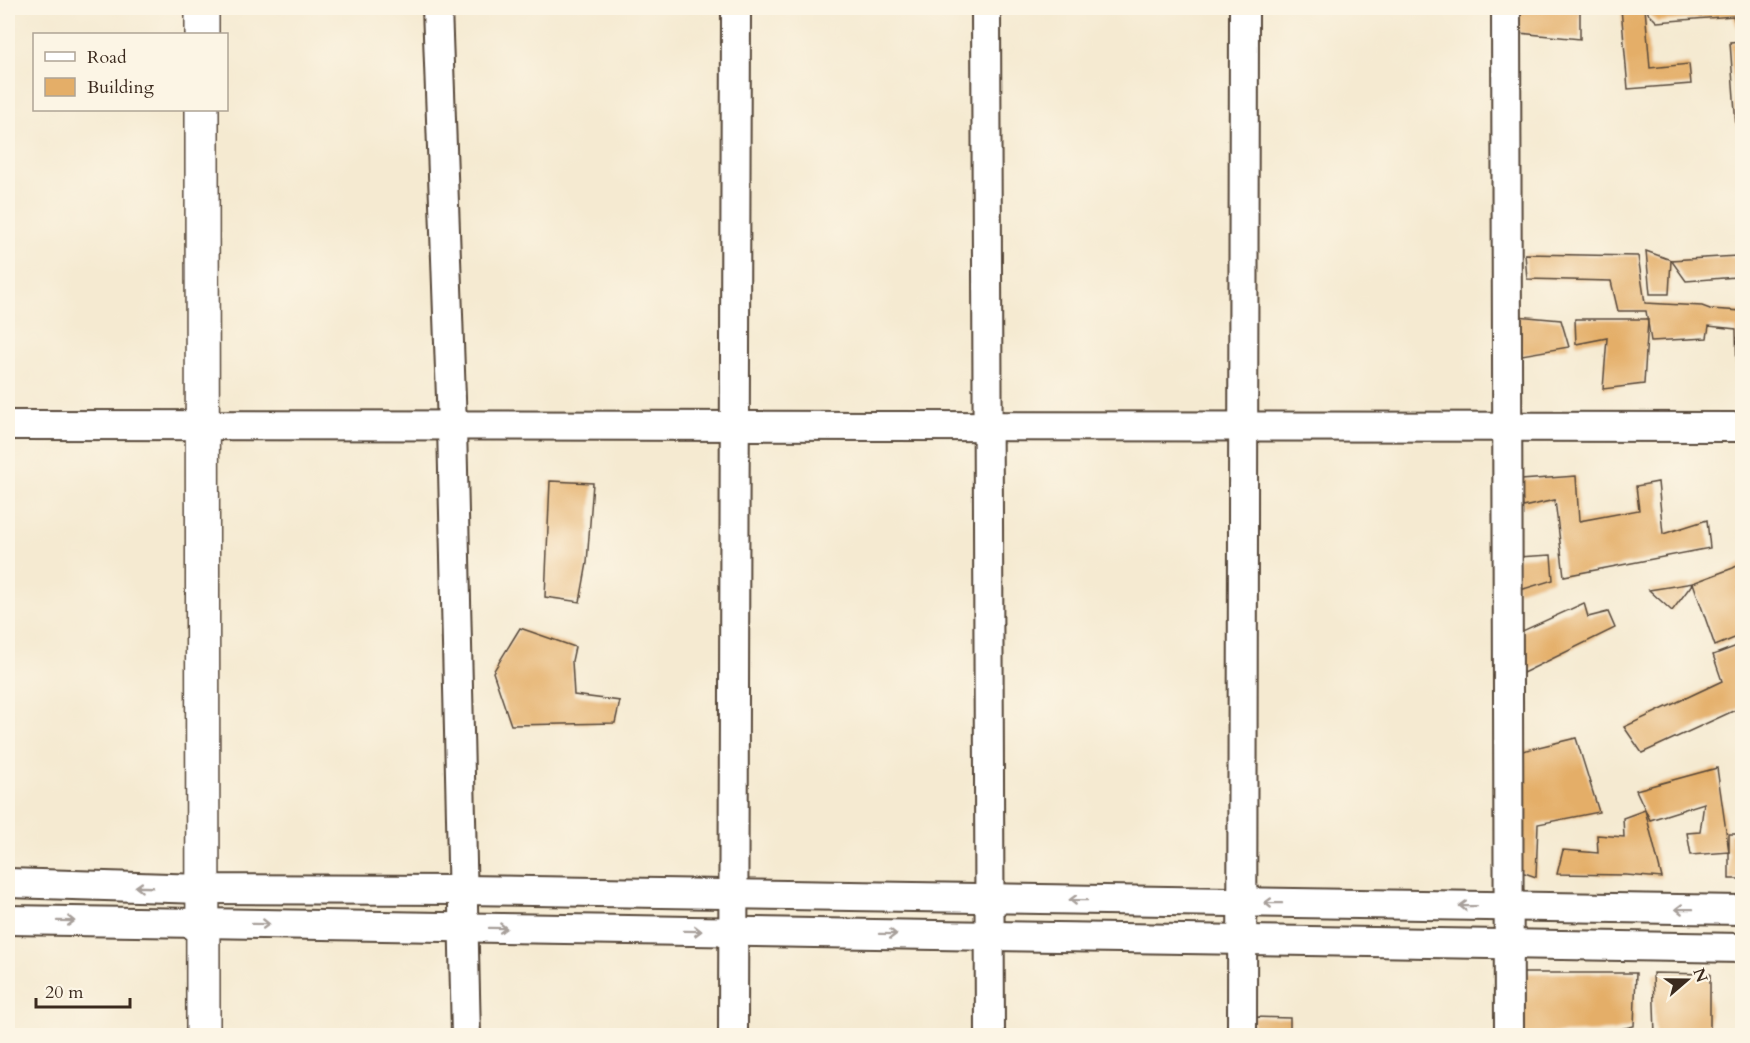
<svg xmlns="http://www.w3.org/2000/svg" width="1750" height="1043" viewBox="0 0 1750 1043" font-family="Cardo,serif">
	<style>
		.building { fill: #e4ae68 }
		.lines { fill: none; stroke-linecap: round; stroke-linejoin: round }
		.minor-casing { stroke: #574739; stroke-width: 32 }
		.tertiary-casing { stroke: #574739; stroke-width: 36 }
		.minor { stroke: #fff; stroke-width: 28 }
		.tertiary { stroke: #fff; stroke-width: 33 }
		.oneway { stroke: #a79f9a }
	</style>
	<rect width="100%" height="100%" fill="#fcf5e5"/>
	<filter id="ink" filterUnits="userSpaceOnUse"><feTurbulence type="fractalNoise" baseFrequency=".0167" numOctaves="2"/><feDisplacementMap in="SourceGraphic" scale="12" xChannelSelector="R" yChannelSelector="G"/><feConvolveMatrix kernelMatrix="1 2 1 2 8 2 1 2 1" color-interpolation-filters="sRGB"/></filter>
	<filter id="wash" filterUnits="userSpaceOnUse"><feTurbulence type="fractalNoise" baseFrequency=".008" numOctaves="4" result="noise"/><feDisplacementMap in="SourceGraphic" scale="24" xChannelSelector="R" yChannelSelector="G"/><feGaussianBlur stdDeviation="1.35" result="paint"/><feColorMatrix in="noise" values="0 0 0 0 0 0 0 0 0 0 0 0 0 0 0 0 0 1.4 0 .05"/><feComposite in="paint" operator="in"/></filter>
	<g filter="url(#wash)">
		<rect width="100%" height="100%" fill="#f5ead1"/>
		<g id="blocks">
			<!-- building -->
			<g class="building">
				<path d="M1571 8H1580V39L1519 33 1518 11Z"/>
				<path d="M1621 8H1645L1650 68 1689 64 1691 84 1628 89Z"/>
				<path d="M1647 8H1742V35L1740 36 1733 16 1657 22 1648 13Z"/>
				<path d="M1742 41V125L1736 126 1730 42Z"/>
				<path d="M1646 251 1671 260 1669 294H1650Z"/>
				<path d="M1525 254 1638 256 1645 303 1702 306 1710 309 1742 311V377L1737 376 1736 329 1709 326 1707 338 1651 341 1646 311H1618L1611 281 1527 279Z"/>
				<path d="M1737 256 1736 277 1686 281 1671 260Z"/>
				<path d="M1516 316 1561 320 1569 347 1522 355Z"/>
				<path d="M1575 319H1648L1644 384 1603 389 1607 338 1576 344Z"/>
				<path d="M1576 476 1579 521 1639 510 1636 486 1658 482 1663 534 1707 520 1710 548 1564 576 1555 500 1523 507 1521 480Z"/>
				<path d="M550 481 593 483 587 563 580 602 545 597Z"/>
				<path d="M1551 555 1553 580 1517 591V557Z"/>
				<path d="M1742 563V635L1715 646 1693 583 1733 568Z"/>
				<path d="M1693 583 1672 611 1649 590Z"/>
				<path d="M1584 603 1588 617 1608 612 1615 628 1519 675 1516 634Z"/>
				<path d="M520 628 575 647 572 661 574 695 620 701 615 723 511 725 493 672Z"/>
				<path d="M1742 644V707L1642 753 1624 727 1722 681 1713 655Z"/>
				<path d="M1576 738 1599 812 1538 824 1536 877 1513 869 1514 753Z"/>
				<path d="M1717 768 1729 852V834H1742V879H1729V852L1691 855 1687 833 1700 832 1704 803 1650 820 1636 790Z"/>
				<path d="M1645 810 1662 878 1626 875 1557 874 1563 850 1598 853 1597 835 1624 837 1623 818Z"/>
				<path d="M1514 973H1636L1634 1026 1612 1031 1538 1034V1036H1512Z"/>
				<path d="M1653 973 1710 974V1036H1655Z"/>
				<path d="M1253 1017 1290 1018V1036H1253Z"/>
			</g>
		</g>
	</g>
	<g filter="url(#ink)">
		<use href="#blocks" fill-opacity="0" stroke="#574739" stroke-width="1.5"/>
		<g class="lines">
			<defs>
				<g id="minor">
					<path d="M437 8 452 426 466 1036"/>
					<path d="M986 8 990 1036"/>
					<path d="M1506 8 1509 1036"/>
					<path d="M8 425 1742 427"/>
					<path d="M8 883 202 889 463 890 1742 910"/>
					<path d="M8 920 1742 948"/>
					<path d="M733 1036 736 8"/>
					<path d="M1242 1036 1244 8"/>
				</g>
				<g id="tertiary">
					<path d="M202 8V34"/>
					<path d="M202 110 203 1036"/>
				</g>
			</defs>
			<!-- minor casing -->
			<use href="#minor" class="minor-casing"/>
			<!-- tertiary casing -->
			<use href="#tertiary" class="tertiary-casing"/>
			<!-- minor -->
			<use href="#minor" class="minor"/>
			<!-- tertiary -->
			<use href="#tertiary" class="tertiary"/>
		</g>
		<!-- one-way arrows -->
		<defs><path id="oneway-shaft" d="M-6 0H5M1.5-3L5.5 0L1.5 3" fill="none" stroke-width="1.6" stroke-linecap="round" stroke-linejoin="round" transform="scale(1.5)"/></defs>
		<g class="oneway">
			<use href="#oneway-shaft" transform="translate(144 887) rotate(-178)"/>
			<use href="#oneway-shaft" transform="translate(1078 900) rotate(-179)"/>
			<use href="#oneway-shaft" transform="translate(1273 903) rotate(-179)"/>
			<use href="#oneway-shaft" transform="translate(1468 906) rotate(-179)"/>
			<use href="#oneway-shaft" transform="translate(1684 909) rotate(-179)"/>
			<use href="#oneway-shaft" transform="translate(66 921) rotate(1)"/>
			<use href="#oneway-shaft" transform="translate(261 924) rotate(1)"/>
			<use href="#oneway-shaft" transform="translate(498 928) rotate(1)"/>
			<use href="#oneway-shaft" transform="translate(693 931) rotate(1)"/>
			<use href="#oneway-shaft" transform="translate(888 934) rotate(1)"/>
		</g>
	</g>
	<!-- margin -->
	<rect width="1750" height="1043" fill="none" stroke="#fcf5e5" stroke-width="30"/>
	<!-- legend -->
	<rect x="33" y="33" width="195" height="78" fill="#fcf5e5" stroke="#afa495" stroke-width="1.5"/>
	<rect x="45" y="52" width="30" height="9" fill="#ffffff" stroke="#afa495" stroke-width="1.5"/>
	<text x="87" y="63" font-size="18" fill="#3b2a1e">Road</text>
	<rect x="45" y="78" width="30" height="18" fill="#e4ae68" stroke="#afa495" stroke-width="1.5"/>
	<text x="87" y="93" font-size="18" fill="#3b2a1e">Building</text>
	<!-- north arrow -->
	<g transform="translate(1687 980) rotate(70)" stroke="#fcf5e5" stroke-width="4.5" paint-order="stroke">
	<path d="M0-4.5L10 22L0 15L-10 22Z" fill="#3b2a1e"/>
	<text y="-9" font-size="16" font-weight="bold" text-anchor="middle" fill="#3b2a1e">N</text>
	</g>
	<!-- scale -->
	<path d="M36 998v9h94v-9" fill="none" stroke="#3b2a1e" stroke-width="3"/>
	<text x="45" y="998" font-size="18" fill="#3b2a1e" stroke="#fcf5e5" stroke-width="4.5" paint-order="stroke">20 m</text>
</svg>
